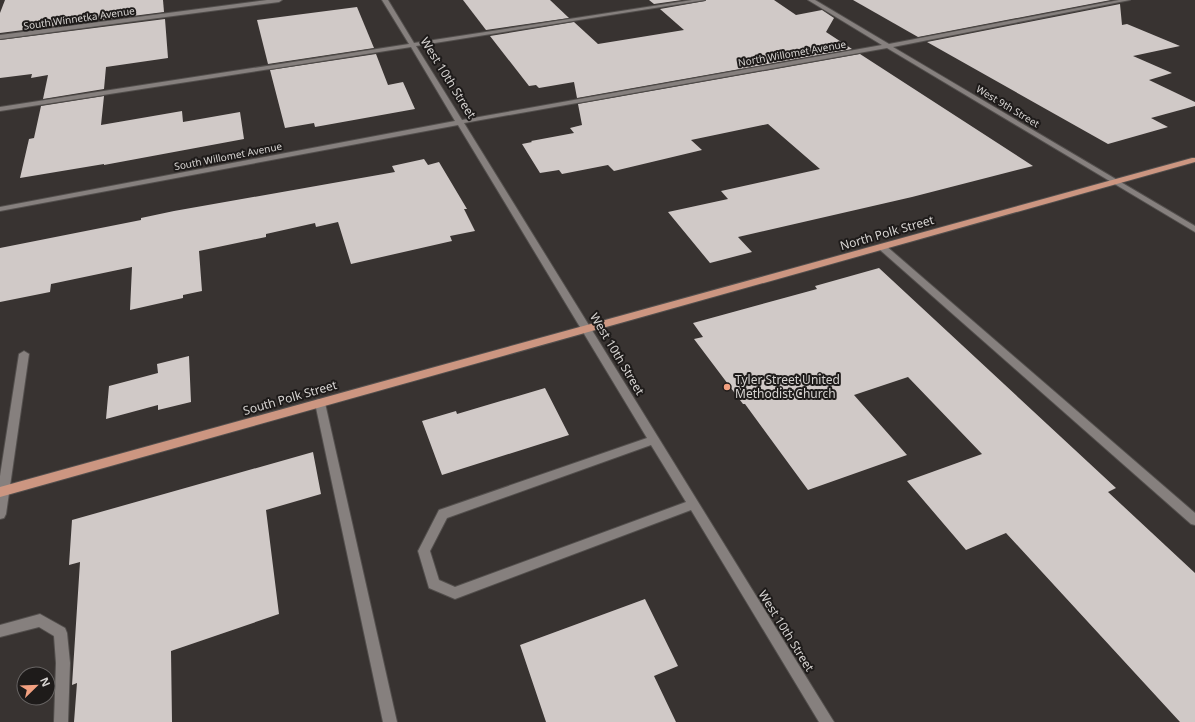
<svg xmlns="http://www.w3.org/2000/svg" width="1195" height="722" viewBox="0 0 1195 722" font-family="'Noto Sans',sans-serif">
	<style>
		.building { fill: #d0c9c7 }
		.lines { fill: none; stroke-linecap: round; stroke-linejoin: round }
		.minor-casing { stroke: #534f4d; stroke-width: 2 }
		.major-casing { stroke: #534f4d; stroke-width: 2 }
		.minor { fill: #86807e; fill-rule: evenodd }
		.major { fill: #cc9681; fill-rule: evenodd }
		.poi-dot { fill: #f2a080; stroke: #1e1b1a; stroke-width: 1.5 }
		.labels { text-anchor: middle; stroke-width: 4; stroke-linejoin: round; paint-order: stroke }
		.far-street-label { font-size: 10px; fill: #d7d4d2; stroke: #1e1b1a }
		.street-label { font-size: 12px; fill: #d7d4d2; stroke: #1e1b1a }
		.poi-label { font-size: 12px; fill: #d7d4d2; stroke: #1e1b1a; text-anchor: start }
	</style>
	<rect width="100%" height="100%" fill="#383331"/>
	<!-- building -->
	<g class="building">
		<path d="M5 0H163L164 12 0 33V13Z"/>
		<path d="M463 0H550L569 18 486 30Z"/>
		<path d="M649 0H682L654 4Z"/>
		<path d="M706 0H774L796 15 822 10 834 18 826 32 852 49 577 98 574 82 539 88 536 85 529 86 490 36 574 22 598 44 684 30 660 9 705 1Z"/>
		<path d="M853 0H1111L918 37Z"/>
		<path d="M1120 4 1122 25 1127 24 1180 46 1133 56 1172 73 1149 80 1195 102V106L1151 118 1168 127 1108 144 927 42Z"/>
		<path d="M357 7 374 48 268 64 257 20Z"/>
		<path d="M165 19 168 58 106 67 104 89 43 99 48 75 31 78 32 74 0 78V40Z"/>
		<path d="M376 54 388 85 403 82 415 109 315 127 314 123 285 128 270 70Z"/>
		<path d="M860 54 1033 166 912 197 738 237 752 252 710 263 668 212 728 199 721 191 820 169 768 124 691 140 702 150 614 171 608 165 562 174 559 170 540 173 522 144 532 142 531 141 574 133 570 128 582 125 578 104Z"/>
		<path d="M104 96 101 125 182 111 183 122 240 112 244 139 104 165V164L20 178 29 139 34 138 41 106Z"/>
		<path d="M424 159 428 165 439 162 467 209H464L475 231 450 236 452 241 351 264 338 222 316 227 315 223 266 234V237L199 251 202 291 183 295V298L130 310 132 267 51 284 50 292 0 302V248L141 220V218L174 211 395 172 392 166Z"/>
		<path d="M879 268 1116 488 1108 492 1195 573V722H1180L1006 533 966 550 907 481 982 454 908 377 854 395 907 455 808 490 745 404H743L694 339 703 337 693 323 817 289 815 286Z"/>
		<path d="M189 356 191 402 158 410V405L106 419 109 386 158 373 157 364Z"/>
		<path d="M545 388 569 435 442 475 422 421 456 411 457 414Z"/>
		<path d="M313 452 321 494 266 510 279 614 171 651 172 722H74L77 683 72 685 80 562 69 565 72 520Z"/>
		<path d="M645 599 678 666 654 676 676 722H546L520 645Z"/>
	</g>
	<g class="lines">
		<defs>
			<g id="minor">
				<path d="M267 0H282L279 2 0 39V35Z"/>
				<path d="M382 0H388L414 43 692 0H705L416 46 462 120 882 45 808 0H815L889 44 1119 0H1130L893 47 1195 226V232L887 48 464 123 834 722H819L691 510 455 599 429 588 418 551 439 510 647 438 458 125 0 211V207L455 121 411 47 0 111V107L409 44ZM651 445 686 502 455 587 439 580 430 551 447 518Z"/>
				<path d="M882 244 885 245 1195 513V525L1191 524 879 249 878 247 879 245Z"/>
				<path d="M24 351 29 354 6 514 4 518 0 519V476L19 354Z"/>
				<path d="M320 399 324 400 325 403 397 722H383L315 403 316 400Z"/>
				<path d="M40 614 65 628 67 633 70 663 68 722H54L56 663 54 636 39 627 0 637V625Z"/>
			</g>
			<path id="major" d="M1192 158H1195V162L0 497V487Z"/>
		</defs>
		<!-- minor casing -->
		<use href="#minor" class="minor-casing"/>
		<!-- major casing -->
		<use href="#major" class="major-casing"/>
		<!-- minor -->
		<use href="#minor" class="minor"/>
		<!-- major -->
		<use href="#major" class="major"/>
	</g>
	<!-- markers -->
	<circle class="poi-dot" cx="727" cy="387" r="4"/>
	<g class="labels">
		<!-- far-street labels -->
		<g class="far-street-label">
			<text transform="translate(79 18) rotate(-8)" y="4">South Winnetka Avenue</text>
			<text transform="translate(792 53) rotate(-10)" y="4">North Willomet Avenue</text>
			<text transform="translate(1008 106) rotate(31)" y="4">West 9th Street</text>
			<text transform="translate(228 156) rotate(-11)" y="4">South Willomet Avenue</text>
		</g>
		<!-- street labels -->
		<g class="street-label">
			<text transform="translate(448 78) rotate(58)" y="4">West 10th Street</text>
			<text transform="translate(887 233) rotate(-16)" y="4">North Polk Street</text>
			<text transform="translate(617 354) rotate(59)" y="4">West 10th Street</text>
			<text transform="translate(290 398) rotate(-16)" y="4">South Polk Street</text>
			<text transform="translate(786 631) rotate(58)" y="4">West 10th Street</text>
		</g>
		<!-- poi labels -->
		<g class="poi-label">
			<text x="735" y="384">Tyler Street United<tspan x="735" dy="14">Methodist Church</tspan></text>
		</g>
	</g>
	<!-- north arrow -->
	<g transform="translate(36 686) rotate(67)"><circle r="19" fill="#1e1b1a" stroke="#686564"/>
	<path d="M0-3L7 15L0 10L-7 15Z" fill="#f2a080"/>
	<text y="-6" font-size="11" font-weight="bold" text-anchor="middle" fill="#d7d4d2">N</text>
	</g>
</svg>
